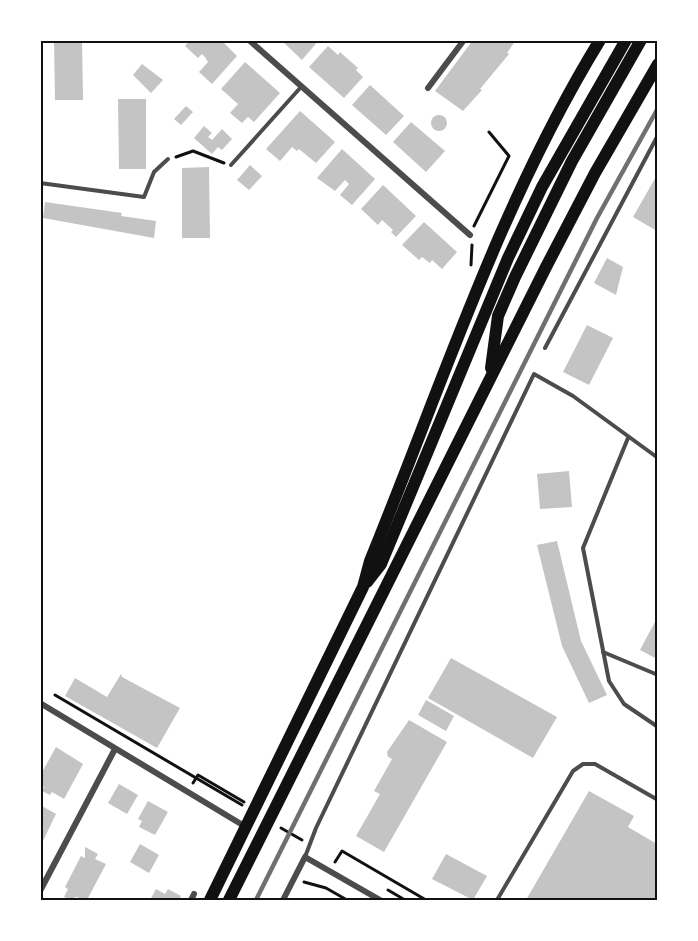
<svg xmlns="http://www.w3.org/2000/svg" width="698" height="941" viewBox="0 0 698 941" font-family="Rubik,sans-serif">
	<style>
		.building { fill: #c4c4c4 }
		.lines { fill: none; stroke-linecap: round; stroke-linejoin: round }
		.path { stroke: #111; stroke-width: 3 }
		.service { stroke: #4c4c4c; stroke-width: 4 }
		.minor { stroke: #4c4c4c; stroke-width: 6 }
		.primary { stroke: #111; stroke-width: 12 }
		.rail { stroke: #707070; stroke-width: 4.5 }
		.neatline { fill: none; stroke: #111; stroke-width: 2 }
	</style>
	<rect width="100%" height="100%" fill="#fff"/>
	<!-- building -->
	<g class="building">
		<path d="M54 40H82L83 100H55Z"/>
		<path d="M190 40H221L237 56 212 84 199 72 208 62 205 57 202 54 198 58 185 46Z"/>
		<path d="M281 40H319L302 60Z"/>
		<path d="M473 40H516L507 53 509 54 480 89 482 90 463 111 435 91Z"/>
		<path d="M328 46 338 55 340 52 358 68 356 70 363 77 344 98 309 67Z"/>
		<path d="M245 62 280 93 254 122 248 117 242 123 230 113 238 104 221 89Z"/>
		<path d="M142 64 163 80 151 93 133 75Z"/>
		<path d="M370 85 404 116 386 135 352 105Z"/>
		<path d="M118 99H146V169H119Z"/>
		<path d="M186 106 193 112 181 125 174 119Z"/>
		<path d="M300 111 335 142 316 163 299 149 297 151 292 147 280 161 266 149Z"/>
		<circle cx="439" cy="123" r="8"/>
		<path d="M411 122 445 151 426 172 393 142Z"/>
		<path d="M204 126 212 133 208 137 212 140 222 129 232 139 222 150 218 147 212 154 194 138Z"/>
		<path d="M342 149 375 179 352 205 340 195 349 184 345 180 335 191 317 178Z"/>
		<path d="M250 165 262 176 249 190 237 180Z"/>
		<path d="M209 167 210 238H182V168Z"/>
		<path d="M657 175V231L633 217Z"/>
		<path d="M383 185 416 216 396 237 391 232 393 230 382 220 378 225 361 209Z"/>
		<path d="M45 202 122 213 121 216 156 221 154 238 43 218Z"/>
		<path d="M424 222 457 252 442 269 432 260 430 263 422 257 419 260 402 245Z"/>
		<path d="M607 258 623 267 616 295 594 283Z"/>
		<path d="M587 325 613 338 589 385 563 372Z"/>
		<path d="M569 471 572 507 540 509 537 474Z"/>
		<path d="M557 541 581 641 607 695 589 703 562 646 537 545Z"/>
		<path d="M657 618V659L640 650Z"/>
		<path d="M451 658 557 717 533 758 428 698Z"/>
		<path d="M121 674 122 677 180 708 157 748 65 696 75 678 107 697Z"/>
		<path d="M426 700 454 716 446 731 418 715Z"/>
		<path d="M409 720 447 742 384 852 356 836 380 794 374 791 392 759 388 757 387 752Z"/>
		<path d="M56 747 83 764 64 799 52 792 50 795 42 791 44 787 40 785V776Z"/>
		<path d="M119 784 138 795 127 814 108 803Z"/>
		<path d="M589 791 634 816 628 827 657 844V900H526Z"/>
		<path d="M148 801 168 812 155 835 139 827 142 821 138 819Z"/>
		<path d="M40 805 56 814 40 847Z"/>
		<path d="M140 844 159 855 149 873 130 862Z"/>
		<path d="M85 847 98 854 95 859 106 864 87 900 76 897 71 900 64 897 68 889 65 887 81 856 85 858Z"/>
		<path d="M446 854 487 876 473 900 432 879Z"/>
		<path d="M156 889 165 894 168 889 181 896 179 900H150Z"/>
	</g>
	<g class="lines">
		<!-- path -->
		<g class="path">
			<path d="M176 157 193 151 224 163"/>
			<path d="M474 226 509 156 489 132"/>
			<path d="M471 265 472 245"/>
			<path d="M55 695 242 805"/>
			<path d="M193 783 198 775 244 802"/>
			<path d="M281 828 302 840"/>
			<path d="M335 862 342 851 426 900"/>
			<path d="M304 882 326 888 347 900"/>
			<path d="M388 890 405 900"/>
		</g>
		<!-- service -->
		<g class="service">
			<path d="M231 165 301 87"/>
			<path d="M40 183 144 197 154 172 168 159"/>
			<path d="M545 348 658 135"/>
			<path d="M628 438 583 548 609 681 624 704 658 727"/>
			<path d="M603 652 658 675"/>
			<path d="M305 857 316 828 534 374 573 396 658 458"/>
			<path d="M497 900 573 771 583 764H595L658 800"/>
		</g>
		<!-- minor -->
		<g class="minor">
			<path d="M249 40 470 235"/>
			<path d="M428 88 464 40"/>
			<path d="M40 703 246 827"/>
			<path d="M40 891 115 749"/>
			<path d="M191 900 194 894"/>
			<path d="M283 900 305 857 380 900"/>
		</g>
		<!-- primary -->
		<g class="primary">
			<path d="M491 368 498 316 515 277 572 161 641 40"/>
			<path d="M367 582 381 564 508 258 542 187 626 40"/>
			<path d="M210 900 363 587 370 561C442 385 500 203 600 40"/>
			<path d="M229 900 546 267 595 173 658 64"/>
		</g>
		<!-- rail -->
		<path class="rail" d="M256 900 597 218 658 108"/>
	</g>
	<!-- border -->
	<rect width="698" height="941" fill="none" stroke="#ffffff" stroke-width="84"/>
	<rect x="42" y="42" width="614" height="857" class="neatline"/>
</svg>
